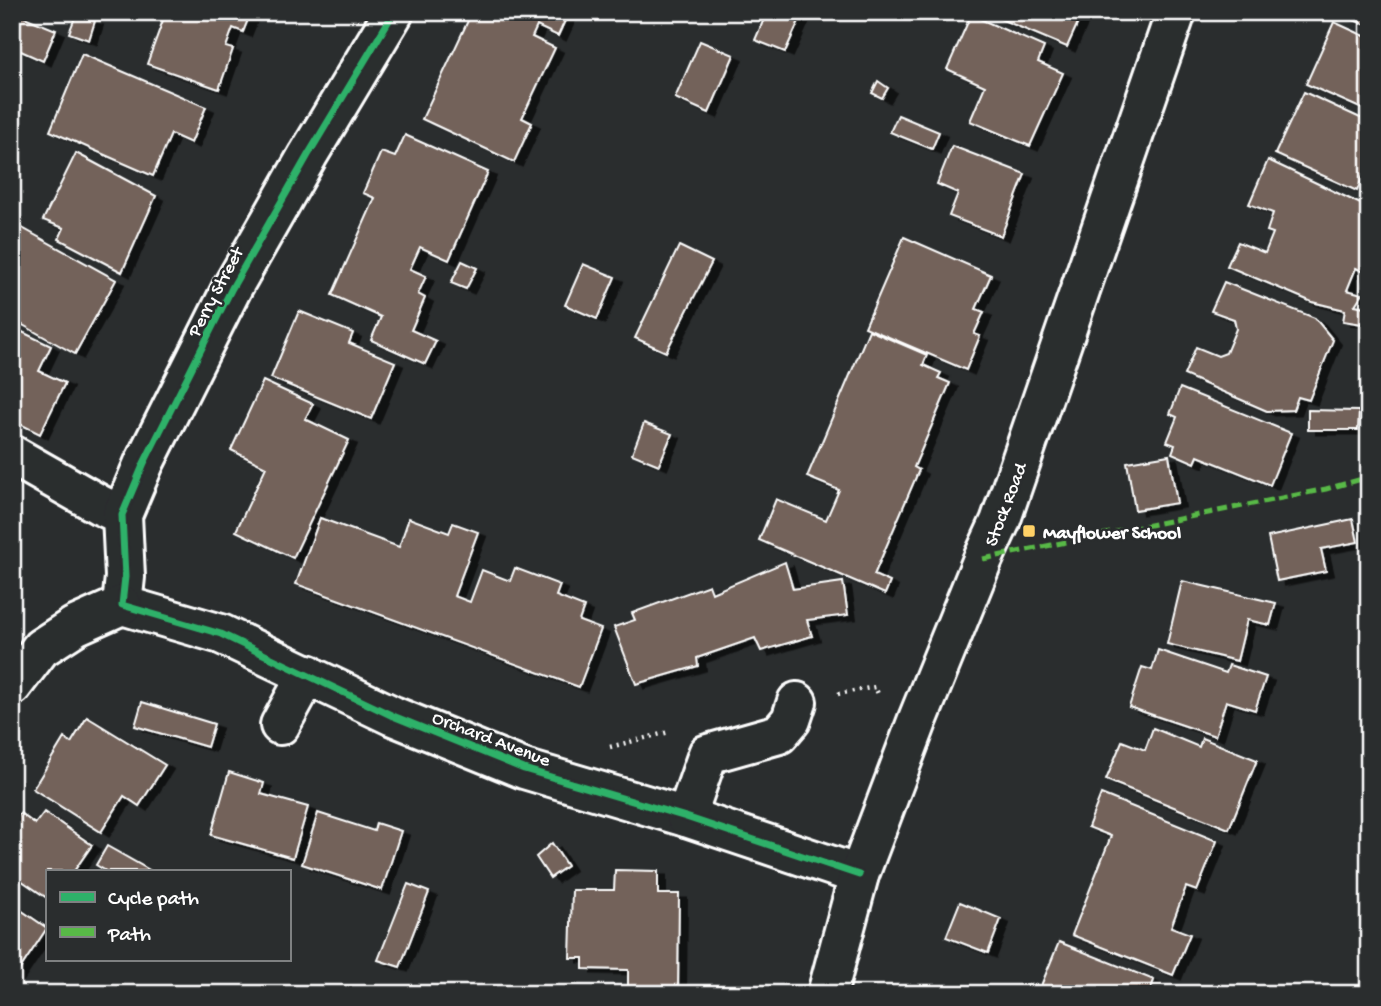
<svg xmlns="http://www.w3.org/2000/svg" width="1381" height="1006" viewBox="0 0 1381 1006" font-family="'Gochi Hand',sans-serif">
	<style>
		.building { fill: #73625a; stroke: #fff; stroke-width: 2; filter: url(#shadow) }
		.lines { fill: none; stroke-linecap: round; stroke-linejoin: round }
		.minor-casing { stroke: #fff; stroke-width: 44 }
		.major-casing { stroke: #fff; stroke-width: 44 }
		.path { stroke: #fff; stroke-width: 4.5; stroke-dasharray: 2 5; stroke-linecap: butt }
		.minor { stroke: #2a2d2e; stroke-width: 38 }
		.major { stroke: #2a2d2e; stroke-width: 38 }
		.quiet { stroke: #58b947; stroke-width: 5; stroke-dasharray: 10 5; stroke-linecap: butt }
		.cycleway-casing { stroke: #2a2d2e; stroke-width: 11 }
		.cycleway { stroke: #2db169; stroke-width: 7 }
		.poi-dot { fill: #ffd166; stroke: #2a2d2e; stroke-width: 2.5 }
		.labels { text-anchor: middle; stroke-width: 5; stroke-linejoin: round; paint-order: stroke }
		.street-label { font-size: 19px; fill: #fff; stroke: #2a2d2e }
		.poi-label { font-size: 19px; font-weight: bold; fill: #fff; stroke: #2a2d2e; text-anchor: start }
	</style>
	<defs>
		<filter id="shadow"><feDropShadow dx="8" dy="4.5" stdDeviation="0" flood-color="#0009"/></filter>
	</defs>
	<rect width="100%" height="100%" fill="#2a2d2e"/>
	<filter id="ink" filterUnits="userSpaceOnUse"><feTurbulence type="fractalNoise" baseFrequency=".0143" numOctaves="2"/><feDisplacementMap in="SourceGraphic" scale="14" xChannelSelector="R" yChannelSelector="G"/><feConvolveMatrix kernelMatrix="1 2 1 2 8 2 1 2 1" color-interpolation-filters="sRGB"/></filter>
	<g filter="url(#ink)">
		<!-- building -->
		<g class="building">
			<path d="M12 12 56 30 43 61 12 47Z"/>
			<path d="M166 12H251L243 32 233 28 226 47 233 49 219 89 147 64Z"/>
			<path d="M472 12H564L568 14 558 36 537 26 532 37 555 48 522 118 532 123 514 162 422 119Z"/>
			<path d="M767 12H803L785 52 755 40Z"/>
			<path d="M984 12H1072L1081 16 1067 47Z"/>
			<path d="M1334 12H1369V26Z"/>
			<path d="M76 15 95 21 89 40 69 33Z"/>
			<path d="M971 15 1044 47 1038 62 1063 73 1030 146 970 121 985 86 947 69Z"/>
			<path d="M1334 22 1369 38V112L1306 84Z"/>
			<path d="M700 41 734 55 709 113 675 98Z"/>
			<path d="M82 54 206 107 191 143 171 134 153 176 50 131Z"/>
			<path d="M878 81 888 88 882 98 872 93Z"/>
			<path d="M1304 92 1369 122V178L1363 176 1357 191 1275 154Z"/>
			<path d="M898 115 939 132 932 149 890 132Z"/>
			<path d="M405 135 488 172 449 260 420 247 410 269 426 276 418 294 425 298 411 330 436 341 425 364 371 340 381 317 332 295 375 198 363 193 381 152 395 157Z"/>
			<path d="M952 146 1025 174 1001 236 949 216 958 193 937 184Z"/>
			<path d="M76 153 156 196 122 272 59 239 64 228 43 220Z"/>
			<path d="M1268 160 1369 208V266L1366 273 1356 268 1347 290 1362 294 1355 305 1369 308V325L1343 321 1345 310 1312 302 1227 266 1238 242 1265 253 1273 233 1267 231 1273 213 1249 204Z"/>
			<path d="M15 224 116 280 75 354 12 319V230Z"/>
			<path d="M904 237 991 275 976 309 984 312 974 334 980 336 966 370 865 327Z"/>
			<path d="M679 246 712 262 666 352 635 338Z"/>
			<path d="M462 261 477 268 466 289 451 283Z"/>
			<path d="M583 264 615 277 597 319 565 305Z"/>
			<path d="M1224 282 1315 318 1333 340 1309 400 1298 397 1293 410 1267 411 1184 375 1196 347 1218 356 1226 353 1236 329 1234 319 1211 311Z"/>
			<path d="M299 311 353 333 349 343 395 362 371 419 271 378Z"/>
			<path d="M12 327 51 346 39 371 65 383 40 434 12 420Z"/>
			<path d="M869 330 927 355 923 365 941 373 938 378 950 383 914 467 919 470 874 575 890 582 885 594 759 540 776 499 826 520 839 490 807 477Z"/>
			<path d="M263 381 313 404 305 419 349 440 293 558 236 531 266 467 231 450Z"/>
			<path d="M1180 388 1291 433 1270 485 1198 456 1195 463 1172 453 1175 445 1167 442 1177 417 1170 414Z"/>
			<path d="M1308 410 1359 411 1358 430H1308Z"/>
			<path d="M644 423 672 434 659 465 632 454Z"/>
			<path d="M1169 455 1177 503 1135 510 1127 462Z"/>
			<path d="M320 518 399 547 409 518 449 533 453 523 478 532 454 596 470 602 482 570 510 581 515 568 560 585 556 596 584 607 579 621 601 629 579 687 296 584Z"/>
			<path d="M1353 519 1358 542 1321 549 1326 571 1277 581 1268 537Z"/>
			<path d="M785 562 793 589 843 582 848 615 807 620 812 636 761 651 755 638 697 658 698 666 636 684 614 627 635 620 632 613 709 585 712 593Z"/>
			<path d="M1182 581 1276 603 1270 625 1247 620 1237 661 1167 644Z"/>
			<path d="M1158 650 1226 673 1229 665 1266 677 1255 710 1226 701 1215 736 1129 707 1142 667 1152 670Z"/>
			<path d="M142 702 214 724 207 747 135 726Z"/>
			<path d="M87 717 165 765 139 806 124 796 101 832 33 789 64 738 71 743Z"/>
			<path d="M1153 728 1199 747 1202 738 1257 760 1229 829 1106 780 1122 741 1145 750Z"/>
			<path d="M229 772 264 783 261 794 308 807 293 858 211 835Z"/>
			<path d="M1101 794 1217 841 1197 891 1186 887 1171 927 1190 934 1173 975 1072 935 1111 836 1088 827Z"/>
			<path d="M44 812 92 845 74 871H47V898L12 874V824L20 813 35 824Z"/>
			<path d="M318 813 374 831 376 823 401 831 382 890 302 864Z"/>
			<path d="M552 843 567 866 550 878 536 857Z"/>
			<path d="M107 846 151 871H106L96 865Z"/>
			<path d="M615 870 658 871V894H679L678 993H628V970L583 969V958H570L572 890H614Z"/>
			<path d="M408 884 429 892 400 967 378 960Z"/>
			<path d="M960 902 1001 919 988 953 946 937Z"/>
			<path d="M12 904 47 928 14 978 12 977Z"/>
			<path d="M1059 942 1154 980 1149 994H1055L1040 988Z"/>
		</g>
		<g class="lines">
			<defs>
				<g id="minor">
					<path d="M12 455 100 505 122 515"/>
					<path d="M122 605 221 634 393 716 524 769 686 817 859 875"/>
					<path d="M122 605 125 577 122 515 144 463 232 288 308 155 394 12"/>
					<path d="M12 686 41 648 75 626 122 605"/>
					<path d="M280 725 308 674"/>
					<path d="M686 817 708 754 779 734 791 720 797 702"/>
				</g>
				<path id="major" d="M827 994 859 875 918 719 983 559 1000 522 1176 12"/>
			</defs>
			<!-- minor casing -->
			<use href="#minor" class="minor-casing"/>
			<!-- major casing -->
			<use href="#major" class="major-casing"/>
			<!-- path -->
			<g class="path">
				<path d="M838 694 875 687 879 696"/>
				<path d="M610 747 669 732"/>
			</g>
			<!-- minor -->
			<use href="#minor" class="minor"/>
			<!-- major -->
			<use href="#major" class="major"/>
			<!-- quiet -->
			<path class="quiet" d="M983 559 1326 489 1369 477"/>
			<defs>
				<path id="cycleway" d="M394 12 308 155 232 288 144 463 122 515 125 577 122 605 221 634 393 716 524 769 686 817 859 875"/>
			</defs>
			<!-- cycleway casing -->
			<use href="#cycleway" class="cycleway-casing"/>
			<!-- cycleway -->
			<use href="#cycleway" class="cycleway"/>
		</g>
	</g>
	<!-- markers -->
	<rect class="poi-dot" x="1022" y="524" width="14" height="14" rx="3.5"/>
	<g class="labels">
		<!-- street labels -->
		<g class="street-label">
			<text transform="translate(214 291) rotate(-62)" y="7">Perry Street</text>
			<text transform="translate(1004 504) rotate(-69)" y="7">Stock Road</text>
			<text transform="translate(492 737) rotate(21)" y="7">Orchard Avenue</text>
		</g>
		<!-- poi labels -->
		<g class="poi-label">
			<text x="1043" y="538">Mayflower School</text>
		</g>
	</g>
	<!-- margin -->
	<rect width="1381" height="1006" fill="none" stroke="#2a2d2e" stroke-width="42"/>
	<rect x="21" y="21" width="1339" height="964" fill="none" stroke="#fff" stroke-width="2.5" filter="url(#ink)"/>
	<!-- legend -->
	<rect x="46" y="870" width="245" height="91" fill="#2a2d2e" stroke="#7f8182" stroke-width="2"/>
	<rect x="60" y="892" width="35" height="10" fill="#2db169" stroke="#7f8182" stroke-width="2"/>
	<text x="108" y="904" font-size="21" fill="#ffffff">Cycle path</text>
	<rect x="60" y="927" width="35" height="10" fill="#58b947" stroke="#7f8182" stroke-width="2"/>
	<text x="108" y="940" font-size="21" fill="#ffffff">Path</text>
</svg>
